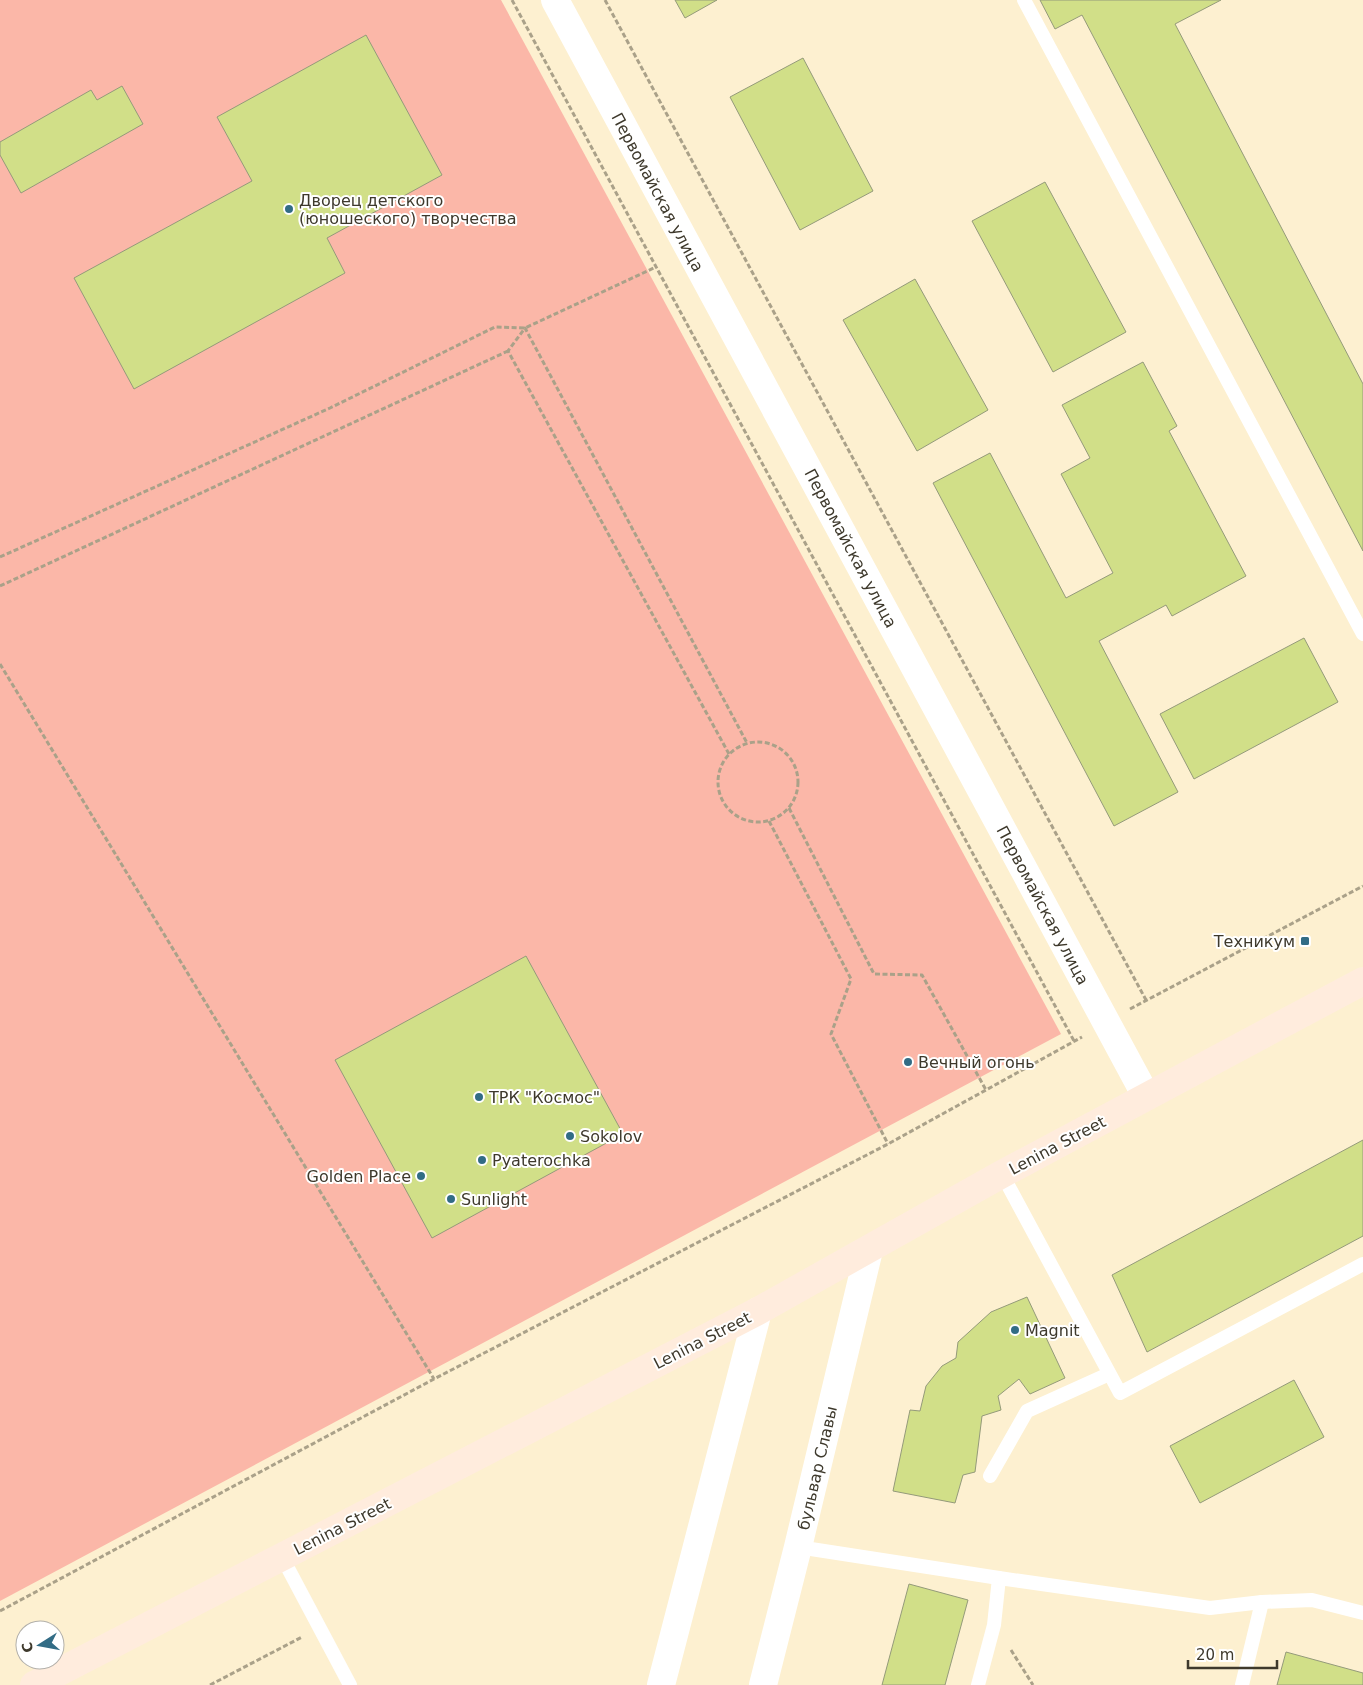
<svg xmlns="http://www.w3.org/2000/svg" width="1363" height="1685" viewBox="0 0 1363 1685" font-family="'DejaVu Sans',sans-serif">
	<style>
		.green { fill: #fbb7a8 }
		.building { fill: #d1df88; stroke: #949a7a }
		.lines { fill: none; stroke-linecap: round; stroke-linejoin: round }
		.path { stroke: #aaa189; stroke-width: 3; stroke-dasharray: 5 2.5; stroke-linecap: butt }
		.service { stroke: #fff; stroke-width: 14 }
		.minor { stroke: #fff; stroke-width: 28 }
		.tertiary { stroke: #fff; stroke-width: 28 }
		.secondary { stroke: #ffecdd; stroke-width: 28 }
		.poi-dot { fill: #326c85; stroke: #fff; stroke-width: 2 }
		.labels { text-anchor: middle; stroke-width: 4; stroke-linejoin: round; paint-order: stroke }
		.street-label { font-size: 16px; fill: #3e392c; stroke: #fff }
		.poi-label { font-size: 16px; fill: #3e392c; stroke: #fff; text-anchor: start }
	</style>
	<rect width="100%" height="100%" fill="#fdf0d0"/>
	<!-- green -->
	<path class="green" d="M0 0H501L1061 1034 0 1601Z"/>
	<!-- building -->
	<g class="building">
		<path d="M675 0H717L685 18Z"/>
		<path d="M1040 0H1221L1175 24 1363 384V551L1082 15 1055 29Z"/>
		<path d="M366 35 442 175 327 238 345 273 134 389 74 278 252 181 217 117Z"/>
		<path d="M803 58 873 191 800 230 730 97Z"/>
		<path d="M122 86 143 124 21 193 0 155V142L91 90 97 100Z"/>
		<path d="M1045 182 1126 332 1053 372 972 221Z"/>
		<path d="M915 279 988 410 917 451 843 320Z"/>
		<path d="M1143 362 1177 426 1169 431 1246 576 1172 616 1166 605 1099 641 1178 792 1114 826 933 483 990 453 1066 598 1113 573 1061 474 1090 458 1062 405Z"/>
		<path d="M1304 638 1338 702 1194 779 1160 714Z"/>
		<path d="M526 956 623 1134 432 1238 335 1060Z"/>
		<path d="M1363 1140V1236L1147 1352 1112 1275Z"/>
		<path d="M1027 1297 1065 1378 1030 1394 1019 1379 998 1396 1001 1410 982 1416 975 1472 963 1475 955 1503 893 1491 910 1410 920 1411 926 1386 942 1366 956 1358 958 1342 991 1312Z"/>
		<path d="M1294 1380 1324 1437 1200 1503 1170 1446Z"/>
		<path d="M909 1584 968 1600 945 1685H882Z"/>
		<path d="M1286 1652 1363 1673V1685H1277Z"/>
	</g>
	<g class="lines">
		<!-- path -->
		<g class="path">
			<path d="M512 0 1074 1041"/>
			<path d="M605 0 1146 1000"/>
			<path d="M0 557 330 408 495 327 525 328 656 267"/>
			<path d="M0 586 508 351"/>
			<path d="M0 664 434 1379"/>
			<circle cx="758" cy="782" r="40"/>
			<path d="M729 754 508 351 525 328 747 743"/>
			<path d="M789 808 874 974 922 975 986 1090"/>
			<path d="M769 821 851 979 831 1034 888 1144"/>
			<path d="M1130 1009 1363 886"/>
			<path d="M0 1611 434 1379 888 1144 1082 1037"/>
			<path d="M1011 1650 1033 1685"/>
			<path d="M210 1685 302 1637"/>
		</g>
		<!-- service -->
		<g class="service">
			<path d="M1024 0 1363 634"/>
			<path d="M1002 1174 1120 1393 1363 1264"/>
			<path d="M990 1476 1027 1411 1109 1374"/>
			<path d="M798 1547 999 1578 994 1625 978 1685"/>
			<path d="M282 1557 350 1685"/>
			<path d="M999 1578 1210 1608 1262 1602 1312 1600 1363 1613"/>
			<path d="M1242 1685 1262 1602"/>
		</g>
		<!-- minor -->
		<path class="minor" d="M555 0 1146 1096"/>
		<!-- tertiary -->
		<g class="tertiary">
			<path d="M661 1685 758 1311"/>
			<path d="M763 1685 798 1547 869 1250"/>
		</g>
		<!-- secondary -->
		<path class="secondary" d="M34 1685 758 1311 1002 1174 1363 981"/>
	</g>
	<!-- markers -->
	<g class="poi-dot">
		<circle cx="289" cy="209" r="5"/>
		<rect x="1300" y="936" width="10" height="10" rx="2.5"/>
		<circle cx="908" cy="1062" r="5"/>
		<circle cx="479" cy="1097" r="5"/>
		<circle cx="570" cy="1136" r="5"/>
		<circle cx="482" cy="1160" r="5"/>
		<circle cx="421" cy="1176" r="5"/>
		<circle cx="451" cy="1199" r="5"/>
		<circle cx="1015" cy="1330" r="5"/>
	</g>
	<g class="labels">
		<!-- street labels -->
		<g class="street-label">
			<text transform="translate(658 192) rotate(62)" y="6">Первомайская улица</text>
			<text transform="translate(851 548) rotate(62)" y="6">Первомайская улица</text>
			<text transform="translate(1043 905) rotate(62)" y="6">Первомайская улица</text>
			<text transform="translate(1057 1145) rotate(-28)" y="6">Lenina Street</text>
			<text transform="translate(702 1340) rotate(-27)" y="6">Lenina Street</text>
			<text transform="translate(817 1468) rotate(-77)" y="6">бульвар Славы</text>
			<text transform="translate(342 1526) rotate(-27)" y="6">Lenina Street</text>
		</g>
		<!-- poi labels -->
		<g class="poi-label">
			<text x="299" y="206">Дворец детского<tspan x="299" dy="18">(юношеского) творчества</tspan></text>
			<text x="1295" y="947" text-anchor="end">Техникум</text>
			<text x="918" y="1068">Вечный огонь</text>
			<text x="489" y="1103">ТРК "Космос"</text>
			<text x="580" y="1142">Sokolov</text>
			<text x="492" y="1166">Pyaterochka</text>
			<text x="411" y="1182" text-anchor="end">Golden Place</text>
			<text x="461" y="1205">Sunlight</text>
			<text x="1025" y="1336">Magnit</text>
		</g>
	</g>
	<!-- north arrow -->
	<g transform="translate(40 1645) rotate(259)"><circle r="24" fill="#ffffff" stroke="#b2b0ab"/>
	<path d="M0-4L9 19L0 12L-9 19Z" fill="#326c85"/>
	<text y="-8" font-size="14" font-weight="bold" text-anchor="middle" fill="#3e392c">С</text>
	</g>
	<!-- scale -->
	<path d="M1188 1660v8h89v-8" fill="none" stroke="#3e392c" stroke-width="2.5"/>
	<text x="1196" y="1660" font-size="15" fill="#3e392c" stroke="#ffffff" stroke-width="4" paint-order="stroke">20 m</text>
</svg>
